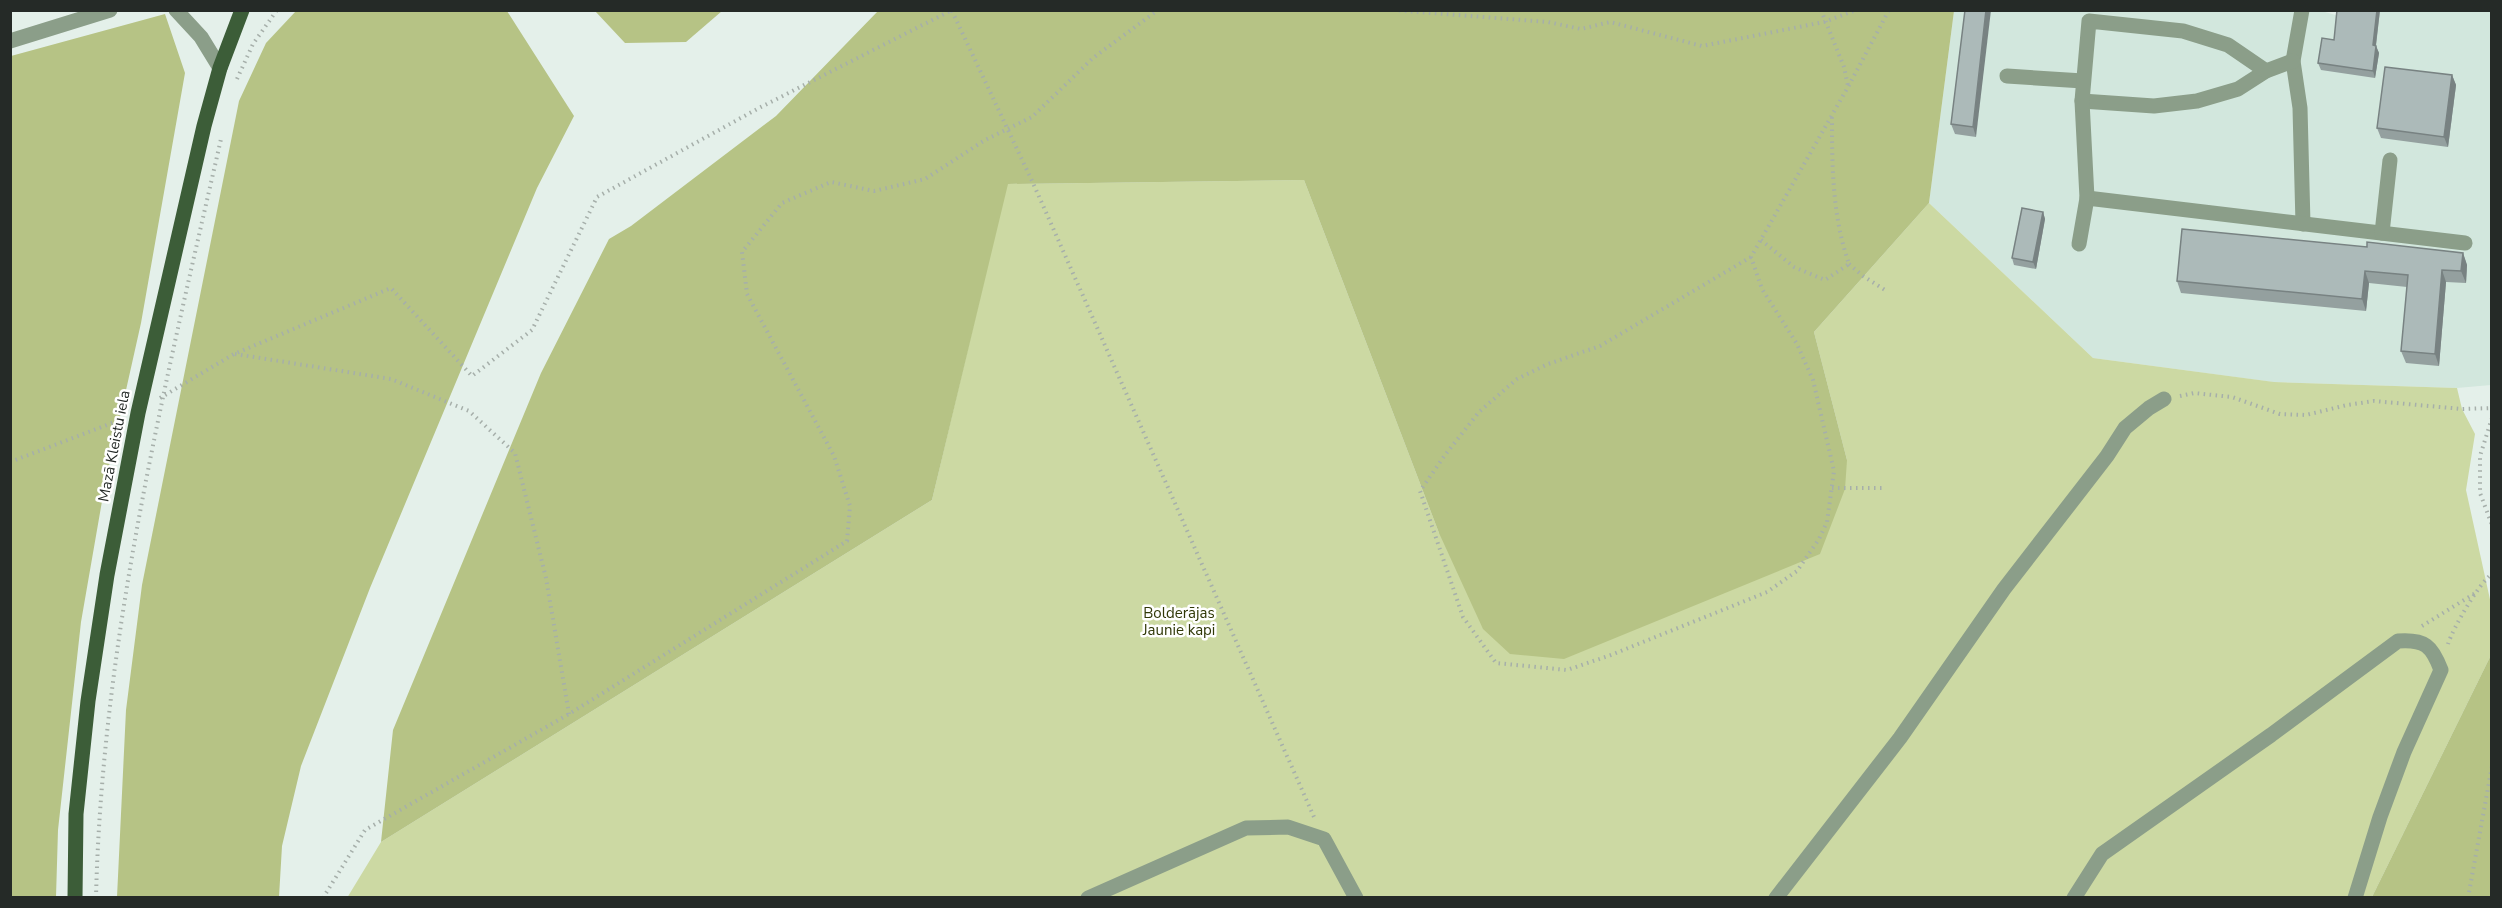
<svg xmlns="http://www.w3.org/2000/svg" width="2502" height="908" viewBox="0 0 2502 908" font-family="'Nunito Sans',sans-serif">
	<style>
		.built { fill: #d2e7dd }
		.green { fill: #ccd9a3 }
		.forest { fill: #b6c385 }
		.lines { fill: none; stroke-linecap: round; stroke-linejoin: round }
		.path { stroke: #a6afaa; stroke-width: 4; stroke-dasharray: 1.5 4.5; stroke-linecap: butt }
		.minor { stroke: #8b9e89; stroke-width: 15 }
		.major { stroke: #3c5d38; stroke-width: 15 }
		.wall { fill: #94a09f }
		.shaded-wall { fill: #788282 }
		.building { fill: #acbab9; stroke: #788282; stroke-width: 1.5 }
		.labels { text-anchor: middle; stroke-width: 5; stroke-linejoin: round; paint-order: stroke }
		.street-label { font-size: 15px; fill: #252a27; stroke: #fff }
		.park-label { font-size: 15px; fill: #303807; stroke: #fff }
	</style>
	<rect width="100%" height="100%" fill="#e4f0ea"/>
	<!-- built -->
	<path class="built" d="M2318 10 2339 16 2340 10 2491 11V385L2457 388 2273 382 2093 358 1929 203 1954 11Z"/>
	<!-- green -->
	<path class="green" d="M1304 180 1439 533 1847 460 1814 332 1929 203 2093 358 2274 382 2457 388 2462 409 2475 434 2466 490 2491 604V655L2372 897 347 898 381 842 932 500 1007 184Z"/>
	<!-- forest -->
	<g class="forest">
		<path d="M296 11H507L574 116 537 188 370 588 301 766 282 846 279 897H117L126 710 142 585 239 101 266 43Z"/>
		<path d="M595 11H722L686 42 625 43Z"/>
		<path d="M878 11H1954L1929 203 1814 332 1847 460 1845 489 1820 554 1564 659 1510 654 1483 629 1439 533 1304 180 1008 184 932 500 381 842 393 730 541 373 609 239 631 226 776 116Z"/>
		<path d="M165 14 185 73 141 323 105 484 81 622 58 830 56 897H11V56Z"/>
		<path d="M2491 655V897H2372Z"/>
	</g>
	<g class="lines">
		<!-- path -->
		<g class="path">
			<path d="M1393 10 1548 22 1581 29 1610 22 1702 46 1824 22 1856 10"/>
			<path d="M1821 10 1844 67 1848 86"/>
			<path d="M952 11 1033 183 1314 817"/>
			<path d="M237 79 253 44 277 10"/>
			<path d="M1761 240 1794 267 1825 280 1849 264C1832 215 1832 166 1832 115"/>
			<path d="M1751 257 1600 346 1548 364 1517 379 1479 412 1445 455 1420 491 1463 617 1496 663 1567 670 1611 655 1767 592 1797 571 1819 539 1827 522 1834 471 1813 380 1797 344 1762 289 1751 257 1848 87 1889 10"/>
			<path d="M1849 264 1863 276 1885 290"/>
			<path d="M235 354 391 379 469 411 515 453 546 578 569 714"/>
			<path d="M2180 396 2194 393 2232 397 2280 414 2306 415 2347 405 2374 401 2462 409 2492 408"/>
			<path d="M160 398 234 354 391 288 472 376 532 330 597 197 759 108 952 10"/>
			<path d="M2492 418 2480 456V493L2492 525"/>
			<path d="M10 462 120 420"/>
			<path d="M1832 488H1882"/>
			<path d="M2422 626 2477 592"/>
			<path d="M2448 644C2453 628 2479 583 2492 574"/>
			<path d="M96 898C102 640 164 389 221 139"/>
			<path d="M323 898 365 830 569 714 847 541 850 506 834 456 747 294 742 252 782 203 831 182 874 191 925 179 985 140 1032 117 1093 58 1158 10"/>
			<path d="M2468 898 2492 766"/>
		</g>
		<!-- minor -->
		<g class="minor">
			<path d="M176 10 201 37 220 68"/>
			<path d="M2302 10 2293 61 2300 108 2303 224"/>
			<path d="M10 41 110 10"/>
			<path d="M2007 76 2083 81"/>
			<path d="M2082 101 2154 106 2197 101 2238 89 2266 71 2293 61"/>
			<path d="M2087 198 2465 243"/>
			<path d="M2382 233 2390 160"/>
			<path d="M2079 244 2087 198 2082 101 2089 21 2183 31 2228 45 2266 71"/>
			<path d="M1088 898 1246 828 1288 827 1324 839 1356 898"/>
			<path d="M1776 898 1900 738 2004 589 2107 456 2125 428 2149 408 2164 399"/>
			<path d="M2074 898 2102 854 2271 735 2398 641C2425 639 2432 646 2441 670L2404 752 2380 817 2355 898"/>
		</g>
		<!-- major -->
		<path class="major" d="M75 898 76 814 88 701 107 575 138 413 204 126 220 68 242 10"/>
	</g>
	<!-- wall -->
	<g class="wall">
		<path d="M1965 10 1976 137 1955 134 1951 124Z"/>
		<path d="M2380 10 2376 46 2379 53 2375 78 2321 70 2318 63Z"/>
		<path d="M2452 75 2456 85 2448 147 2381 138 2377 128Z"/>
		<path d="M2043 212 2045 219 2036 269 2014 265 2012 258Z"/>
		<path d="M2367 247 2463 253 2467 265 2466 283 2446 282 2439 366 2406 363 2401 351 2407 287 2369 283 2366 311 2181 293 2177 281Z"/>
	</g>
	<!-- shaded-wall -->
	<g class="shaded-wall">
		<path d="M1986 10H1991L1976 137 1973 127Z"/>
		<path d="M2377 10H2380L2375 52 2373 45Z"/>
		<path d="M2376 46 2379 53 2375 78 2373 71Z"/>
		<path d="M2452 75 2456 85 2448 147 2444 137Z"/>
		<path d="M2043 212 2045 219 2036 269 2033 262Z"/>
		<path d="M2463 253 2467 265 2466 283 2461 271Z"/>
		<path d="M2442 270 2446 282 2439 366 2435 354Z"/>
		<path d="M2365 271 2369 283 2366 311 2362 299Z"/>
	</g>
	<!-- building -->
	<g class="building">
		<path d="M1965 10H1986L1973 127 1951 124Z"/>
		<path d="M2337 10H2377L2373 45 2376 46 2373 71 2318 63 2322 38 2334 40Z"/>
		<path d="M2385 67 2452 75 2444 137 2377 128Z"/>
		<path d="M2022 208 2043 212 2033 262 2012 258Z"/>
		<path d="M2182 229 2367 247V242L2463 253 2461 271 2442 270 2435 354 2401 351 2408 275 2365 271 2362 299 2177 281Z"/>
	</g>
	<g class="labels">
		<!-- street labels -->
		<g class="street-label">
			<text transform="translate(114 446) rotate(-79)" y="5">Mazā Kleistu iela</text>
		</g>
		<!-- park labels -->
		<g class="park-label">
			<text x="1179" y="618">Bolderājas<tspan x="1179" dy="17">Jaunie kapi</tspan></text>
		</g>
	</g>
	<!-- border -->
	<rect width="2502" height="908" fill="none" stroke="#252a27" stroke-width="24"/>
</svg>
